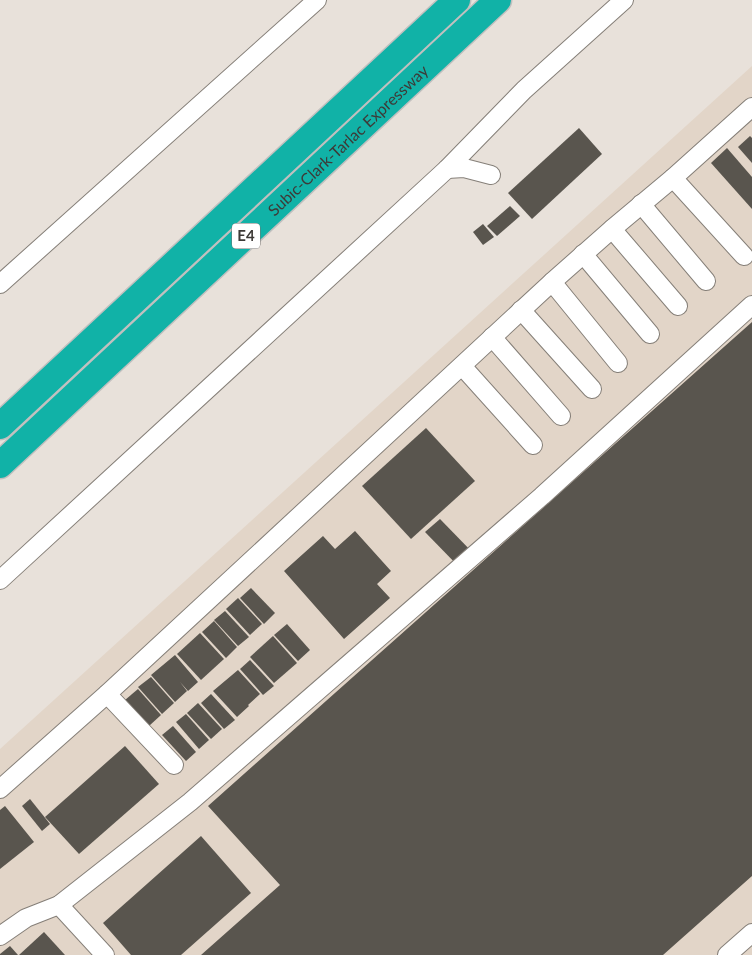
<svg xmlns="http://www.w3.org/2000/svg" width="752" height="955" viewBox="0 0 752 955" font-family="Lato,sans-serif">
	<style>
		.built { fill: #e2d5c8 }
		.building { fill: #59554e }
		.lines { fill: none; stroke-linecap: round; stroke-linejoin: round }
		.minor-casing { stroke: #857f78; stroke-width: 20 }
		.highway-casing { stroke: #c1c0bf; stroke-width: 29 }
		.minor { stroke: #fff; stroke-width: 18 }
		.highway { stroke: #11b2a7; stroke-width: 26 }
		.labels { text-anchor: middle; stroke-width: 5; stroke-linejoin: round; paint-order: stroke }
		.shield { fill: #fff; stroke: #777573; stroke-width: 1 }
		.shield-label { font-size: 15px; font-weight: bold; fill: #3d3a37 }
		.street-label { font-size: 16px; fill: #3d3a37; stroke: #fff }
	</style>
	<rect width="100%" height="100%" fill="#e8e1da"/>
	<!-- built -->
	<path class="built" d="M752 66V955H0V749Z"/>
	<!-- building -->
	<g class="building">
		<path d="M579 128 602 154 532 219 508 193Z"/>
		<path d="M750 136 752 138V163L738 147Z"/>
		<path d="M727 148 752 177V209L711 163Z"/>
		<path d="M510 206 520 216 497 236 487 226Z"/>
		<path d="M483 224 494 237 483 245 473 232Z"/>
		<path d="M752 322V876L663 955H201L280 885 208 806Z"/>
		<path d="M426 428 475 481 411 539 362 486Z"/>
		<path d="M440 519 476 556 462 570 425 532Z"/>
		<path d="M355 531 391 571 377 584 390 598 344 639 284 571 323 536 335 549Z"/>
		<path d="M251 588 275 613 264 624 240 598Z"/>
		<path d="M238 598 262 624 250 635 226 609Z"/>
		<path d="M225 611 249 637 238 646 214 620Z"/>
		<path d="M214 621 237 647 226 658 202 632Z"/>
		<path d="M287 624 310 650 298 661 274 635Z"/>
		<path d="M200 633 224 659 201 680 177 654Z"/>
		<path d="M273 636 297 663 274 683 250 657Z"/>
		<path d="M175 655 198 682 188 691 180 682 187 691 175 702 151 675Z"/>
		<path d="M250 660 274 686 263 695 240 669Z"/>
		<path d="M238 670 260 694 248 705 249 706 237 717 213 691Z"/>
		<path d="M151 677 174 703 162 714 138 687Z"/>
		<path d="M138 689 161 715 149 726 125 700Z"/>
		<path d="M211 694 235 720 224 729 201 703Z"/>
		<path d="M198 703 222 729 211 739 187 713Z"/>
		<path d="M186 714 209 740 199 749 176 722Z"/>
		<path d="M173 726 196 752 186 761 162 735Z"/>
		<path d="M125 746 159 784 79 854 45 817Z"/>
		<path d="M30 799 50 824 42 831 22 806Z"/>
		<path d="M5 806 34 842 0 869V810Z"/>
		<path d="M201 836 251 893 181 955H131L103 923Z"/>
		<path d="M44 932 65 955H19Z"/>
		<path d="M10 946 18 955H0V954Z"/>
	</g>
	<g class="lines">
		<defs>
			<g id="minor">
				<path d="M447 169 464 168 491 175"/>
				<path d="M673 178 744 256"/>
				<path d="M641 204 706 281"/>
				<path d="M612 229 678 306"/>
				<path d="M583 254 650 334"/>
				<path d="M552 282 618 363"/>
				<path d="M0 284 317 0"/>
				<path d="M521 310 592 389"/>
				<path d="M492 337 561 416"/>
				<path d="M462 366 533 445"/>
				<path d="M0 580 447 169 524 90 624 0"/>
				<path d="M107 694 174 765"/>
				<path d="M0 789 107 694 552 282 612 229 673 178 752 107"/>
				<path d="M59 905 105 955"/>
				<path d="M0 936 26 918 59 905 190 802 542 496 752 305"/>
				<path d="M727 955 752 933"/>
			</g>
			<g id="highway">
				<path d="M0 426 457 0"/>
				<path id="s1" d="M0 465 498 0"/>
			</g>
		</defs>
		<!-- minor casing -->
		<use href="#minor" class="minor-casing"/>
		<!-- highway casing -->
		<use href="#highway" class="highway-casing"/>
		<!-- minor -->
		<use href="#minor" class="minor"/>
		<!-- highway -->
		<use href="#highway" class="highway"/>
	</g>
	<g class="labels">
		<!-- shield labels -->
		<rect class="shield" x="232" y="223.5" width="28" height="25" rx="4"/>
		<g class="shield-label">
			<text x="246" y="241">E4</text>
		</g>
		<!-- street labels -->
		<g class="street-label">
			<text dy="6" stroke="none"><textPath href="#s1" startOffset="476">Subic-Clark-Tarlac Expressway</textPath></text>
		</g>
	</g>
</svg>
